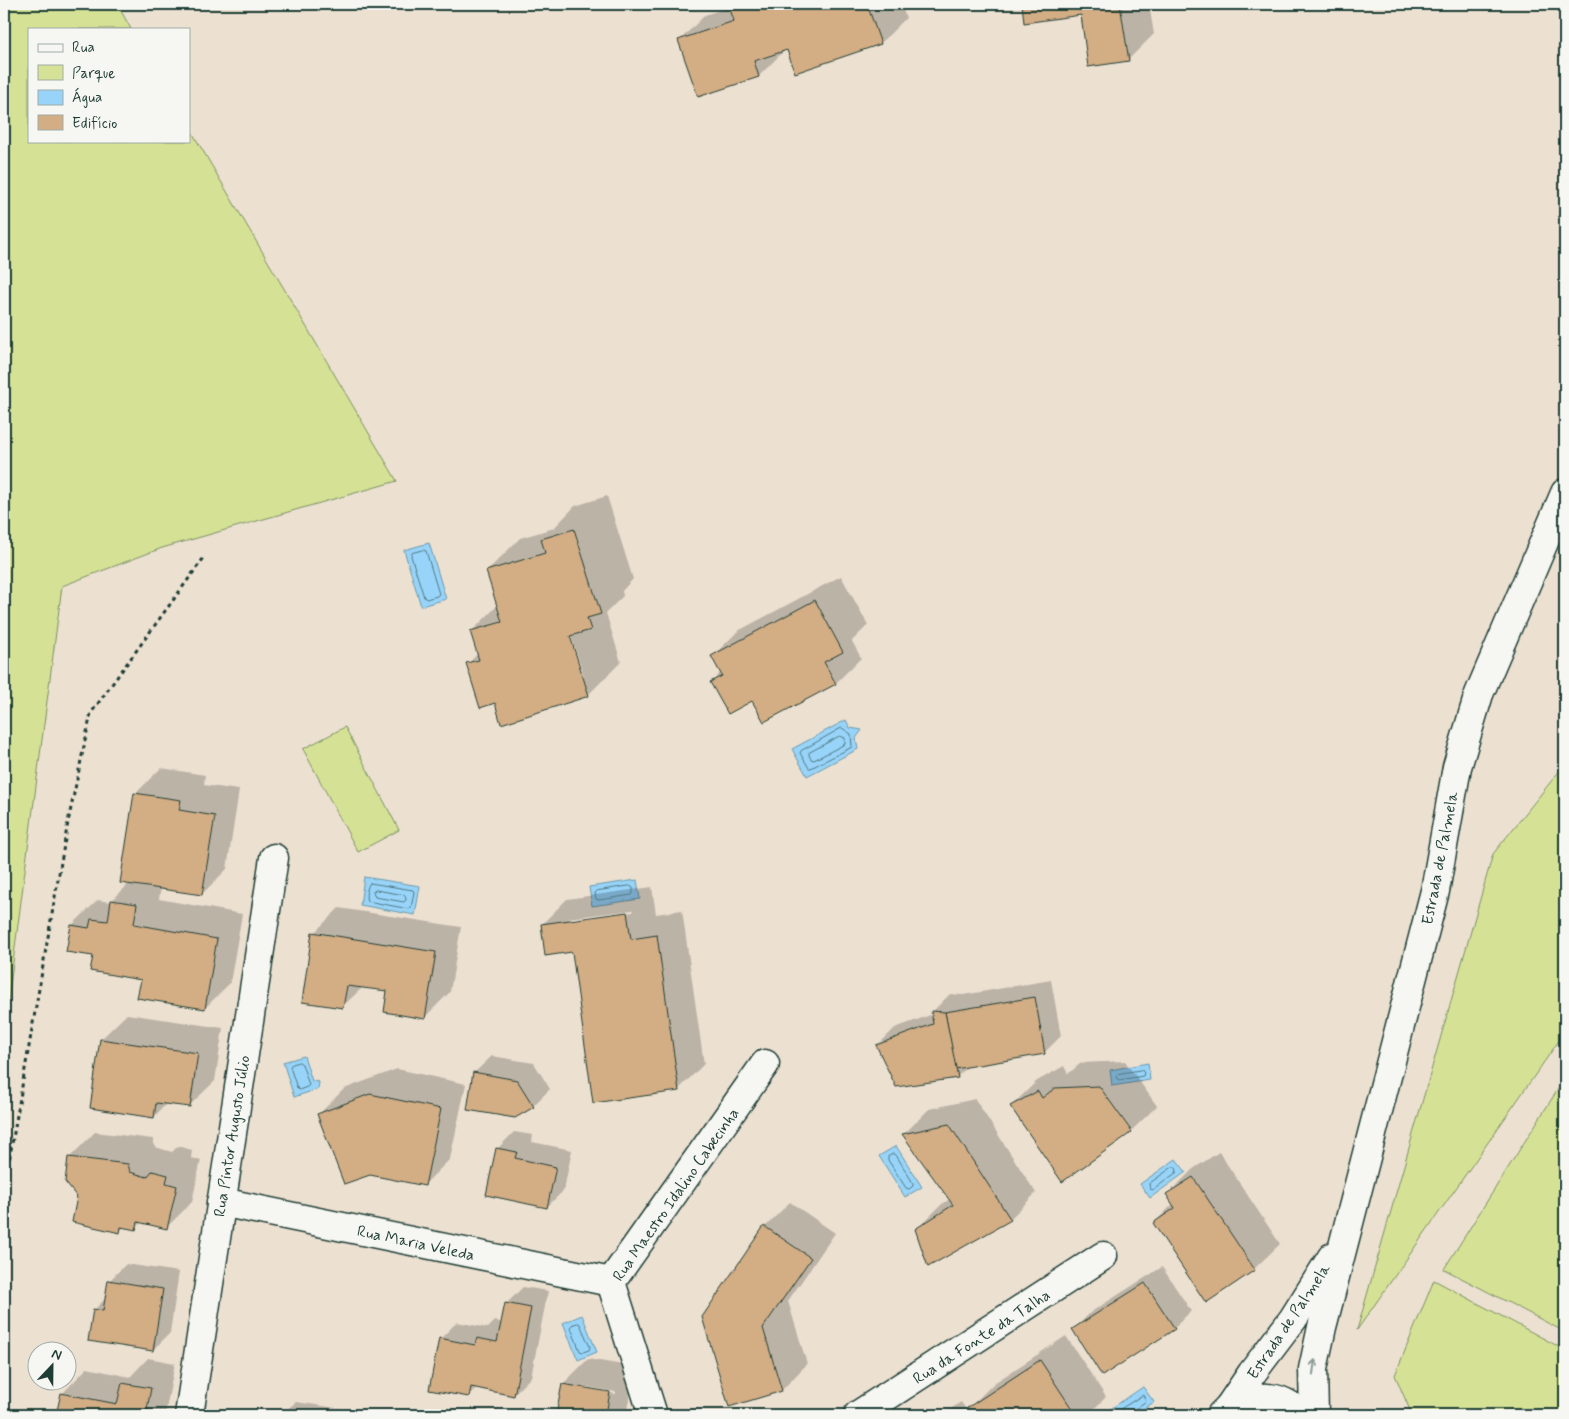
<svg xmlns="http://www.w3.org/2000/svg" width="1569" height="1419" viewBox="0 0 1569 1419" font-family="Mynerve,sans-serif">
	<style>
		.green { fill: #d5e295; stroke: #7a9064 }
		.water { fill: #98d4f9; stroke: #6898aa }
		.shadow { fill: #0003; fill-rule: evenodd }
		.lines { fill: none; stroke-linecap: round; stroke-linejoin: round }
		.shore { stroke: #4f7983; stroke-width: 1 }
		.building { fill: #d3ad84; stroke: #1f3d34 }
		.street-casing { stroke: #1f3d34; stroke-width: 31 }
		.secondary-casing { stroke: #1f3d34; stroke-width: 31 }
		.path { stroke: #1f3d34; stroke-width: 3; stroke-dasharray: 4 4; stroke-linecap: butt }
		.street { stroke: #f6f6f2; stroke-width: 28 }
		.secondary { stroke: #f6f6f2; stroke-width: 28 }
		.oneway { stroke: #8a9a93 }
		.labels { text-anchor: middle; stroke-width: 5; stroke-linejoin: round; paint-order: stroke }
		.street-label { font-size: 16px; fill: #1f3d34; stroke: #f6f6f2 }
	</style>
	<rect width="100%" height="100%" fill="#ece0d1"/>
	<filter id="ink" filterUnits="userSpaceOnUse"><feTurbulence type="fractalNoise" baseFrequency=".02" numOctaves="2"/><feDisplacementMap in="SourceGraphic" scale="10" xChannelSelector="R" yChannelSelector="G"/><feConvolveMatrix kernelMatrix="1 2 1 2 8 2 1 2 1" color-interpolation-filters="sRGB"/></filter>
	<g filter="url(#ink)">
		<!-- green -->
		<g class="green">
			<path d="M4 4H117L131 29H29V141H189V127L397 481 162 548 62 586 4 1032Z"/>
			<path d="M345 727 399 830 358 852 303 749Z"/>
			<path d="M1565 764V1032L1357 1330 1493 854Z"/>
			<path d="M1565 1078V1332L1444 1269Z"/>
			<path d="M1434 1280 1565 1350V1415H1412L1395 1375Z"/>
		</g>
		<!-- water -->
		<g class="water">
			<path d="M429 543 446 599 421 606 404 550Z"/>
			<path d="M846 720 850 728 862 730 856 738 858 749 807 776 792 749Z"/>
			<path d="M364 877 420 886 415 915 360 905Z"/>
			<path d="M637 880 640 899 592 906 589 887Z"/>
			<path d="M304 1056 312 1081 319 1082 318 1089 294 1097 283 1062Z"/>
			<path d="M1148 1063 1150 1080 1112 1086 1110 1070Z"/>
			<path d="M896 1146 922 1187 905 1197 879 1156Z"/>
			<path d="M1176 1159 1186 1172 1150 1198 1140 1184Z"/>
			<path d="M582 1315 597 1352 578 1360 563 1323Z"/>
			<path d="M1143 1387 1154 1402 1135 1415H1113L1109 1410Z"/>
		</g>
		<!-- shadow -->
		<g class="shadow">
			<path d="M737 4H901L906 18 881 43 787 49 785 50 759 76 699 96 680 40 705 15Z"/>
			<path d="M1023 4H1149L1154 34 1128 60 1082 14 1026 22Z"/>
			<path d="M607 496 633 579 622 591 623 596 606 613 621 662 588 695 495 701 468 664 478 653 471 632 498 605 487 571 520 538 554 528 575 506ZM569 630 584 676H581L567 631Z"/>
			<path d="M841 576 868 625 852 641 861 658 836 683 765 720 753 699 712 682 721 672 713 656 738 631Z"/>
			<path d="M161 768 205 775 204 785 239 790 227 869 202 894 161 888 159 899 242 914 230 983 205 1008 94 955 72 925 98 900 110 902 130 883 135 794Z"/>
			<path d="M652 887 656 914 682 910 704 1064 679 1089 573 951 542 924 567 899ZM633 910V912L569 921V918Z"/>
			<path d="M339 908 461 927 450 992 425 1017 389 990 363 987 343 1006 314 933Z"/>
			<path d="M1051 980 1061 1036 1044 1053 968 1066 957 1077 878 1045 895 1028 933 1014V1011L950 994 963 995Z"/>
			<path d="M127 1014 223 1028 215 1081 189 1106 167 1103 154 1117 101 1039Z"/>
			<path d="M492 1056 534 1063 550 1089 533 1106 474 1073Z"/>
			<path d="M1125 1061 1157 1106 1131 1131 1011 1106 1037 1081 1064 1066 1068 1074 1081 1063Z"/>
			<path d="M397 1069 466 1084 450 1159 424 1185 318 1115 344 1089Z"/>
			<path d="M975 1099 1036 1193 1010 1219 929 1265 916 1230 942 1204 950 1199 904 1134 929 1109Z"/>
			<path d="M95 1132 153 1139 155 1147 172 1152 178 1146 192 1150 191 1158 201 1160 192 1202 167 1227 142 1222 136 1228 125 1226 119 1232 78 1197 70 1157Z"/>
			<path d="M514 1132 533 1135 532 1142 572 1150 564 1190 547 1207 497 1149Z"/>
			<path d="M1219 1152 1280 1244 1254 1269 1154 1223 1174 1203 1168 1194 1193 1169Z"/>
			<path d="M790 1202 835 1233 788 1301 807 1364 782 1390 730 1405 765 1227Z"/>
			<path d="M126 1264 179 1272 170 1333 153 1350 94 1310 107 1297 109 1281Z"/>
			<path d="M1162 1267 1191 1311 1174 1328 1074 1329 1091 1312Z"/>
			<path d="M523 1287 548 1291 531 1377 514 1394 477 1387 469 1396 440 1339 457 1322 488 1328 495 1321 503 1323 506 1304Z"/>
			<path d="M1066 1336 1106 1397 1088 1415H974L969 1408 994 1383Z"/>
			<path d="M148 1358 175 1363 165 1415H58L62 1394 87 1368 130 1377Z"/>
			<path d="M588 1359 635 1367 626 1415H628H557L563 1384ZM581 1386 616 1392V1394L581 1388Z"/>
			<path d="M296 1402 384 1415H280Z"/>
			<path d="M961 1402 970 1415H942Z"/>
		</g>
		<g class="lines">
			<!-- shore -->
			<g class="shore">
				<path d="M423 550 426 551 439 594 437 596 426 599 424 597 411 556 412 553Z"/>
				<path d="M842 728 851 734 852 747 811 768H809L800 753 801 751Z"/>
				<path d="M840 736 845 738V744L814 760 811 759 809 755V753Z"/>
				<path d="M370 883 413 890 414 892 411 908 409 909 367 901C365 897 367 886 370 883Z"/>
				<path d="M630 886 633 888V893L632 895 599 900 596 899 595 893 597 891Z"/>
				<path d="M376 890 405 895 406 900 404 902 375 897 373 892Z"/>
				<path d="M299 1062 302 1064 309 1085 307 1087 299 1090 297 1088 290 1067 291 1065Z"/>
				<path d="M1142 1070 1144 1073 1143 1076 1119 1080 1116 1078 1118 1074Z"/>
				<path d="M893 1154 896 1155 913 1183V1186L909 1189 906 1188 888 1160V1157Z"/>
				<path d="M1173 1167H1176L1177 1172 1153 1190 1150 1189 1149 1184Z"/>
				<path d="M578 1323 580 1324 590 1347 589 1350 583 1352 580 1351 571 1328 572 1325Z"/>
				<path d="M1116 1415 1117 1411 1143 1395 1146 1401 1134 1410 1133 1415"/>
			</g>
		</g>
		<!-- building -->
		<g class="building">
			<path d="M746 4H867L881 44 795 73 787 50 754 61 759 77 698 97 678 40 734 21 730 9Z"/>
			<path d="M1022 4H1120L1129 61 1088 67 1081 15 1024 23Z"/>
			<path d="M574 529 601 614 587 618 591 630 570 636 589 696 501 724 495 703 480 708 466 663 479 660 470 631 502 622 486 571 545 553 541 539Z"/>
			<path d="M815 600 843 652 824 662 836 684 764 722 752 701 728 714 710 682 722 676 711 656Z"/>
			<path d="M134 793 181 800 179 810 215 816 202 895 120 883Z"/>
			<path d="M111 900 137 904 134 924 217 939 205 1009 137 998 141 980 90 971 93 956 66 952 71 925 89 928 91 919 108 921Z"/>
			<path d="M627 912 631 939 657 935 679 1091 593 1103 572 952 545 956 541 924Z"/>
			<path d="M312 932 436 952 425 1019 384 1012 387 991 347 986 343 1008 302 1002Z"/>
			<path d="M1035 997 1045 1054 955 1069 945 1012Z"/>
			<path d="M931 1011 945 1012 958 1078 896 1087 876 1045 933 1024Z"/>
			<path d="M100 1039 198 1053 190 1107 156 1103 154 1118 90 1108Z"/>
			<path d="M473 1072 517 1080 534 1107 515 1118 467 1110Z"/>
			<path d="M1099 1086 1132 1132 1062 1182 1010 1106 1038 1091 1042 1098 1055 1088Z"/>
			<path d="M370 1094 441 1109 425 1186 370 1175 344 1184 317 1114Z"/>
			<path d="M949 1124 1011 1220 928 1267 915 1229 953 1205 902 1134Z"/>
			<path d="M496 1148 517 1152 515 1158 556 1167 547 1208 486 1195Z"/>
			<path d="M68 1157 128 1164 130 1172 147 1177 152 1171 168 1175 166 1183 177 1186 167 1229 138 1222 136 1230 121 1227 120 1233 72 1222 77 1197 65 1182Z"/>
			<path d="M1193 1177 1255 1270 1206 1303 1153 1223 1175 1208 1166 1194Z"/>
			<path d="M764 1226 811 1258 763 1328 782 1391 729 1407 702 1317Z"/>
			<path d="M108 1280 163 1289 153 1351 88 1341 93 1309 103 1311Z"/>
			<path d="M1145 1283 1175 1329 1102 1376 1072 1329Z"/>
			<path d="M505 1303 531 1308 514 1396 471 1387 469 1397 429 1390 439 1338 475 1345 477 1338 497 1342Z"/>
			<path d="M1040 1360 1076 1415H972L967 1408Z"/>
			<path d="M122 1383 151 1388 146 1415H56L61 1393 117 1404Z"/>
			<path d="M562 1384 610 1392 606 1415H556Z"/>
		</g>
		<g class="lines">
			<defs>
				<g id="street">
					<path d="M221 1202 611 1282"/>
					<path d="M189 1415 274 858"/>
					<path d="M653 1415 611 1282 765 1064"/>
					<path d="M858 1415 1103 1256"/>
				</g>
				<g id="secondary">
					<path d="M1229 1407C1254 1395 1280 1392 1301 1415"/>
					<path d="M1221 1415 1229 1407 1252 1373 1293 1319 1332 1257"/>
					<path d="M1314 1415 1313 1369 1322 1327 1435 891 1457 767 1479 694 1565 493"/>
				</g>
			</defs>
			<!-- street casing -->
			<use href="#street" class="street-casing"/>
			<!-- secondary casing -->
			<use href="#secondary" class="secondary-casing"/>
			<!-- path -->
			<path class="path" d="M4 1190 68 822 91 713 203 559"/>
			<!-- street -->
			<use href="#street" class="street"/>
			<!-- secondary -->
			<use href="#secondary" class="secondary"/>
		</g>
		<!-- one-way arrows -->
		<defs><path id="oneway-shaft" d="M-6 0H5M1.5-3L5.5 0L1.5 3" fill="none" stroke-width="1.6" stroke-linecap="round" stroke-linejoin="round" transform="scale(1.25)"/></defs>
		<use class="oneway" href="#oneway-shaft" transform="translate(1314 1367) rotate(-82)"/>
	</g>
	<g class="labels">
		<!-- street labels -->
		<g class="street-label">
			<text transform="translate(1439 858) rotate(-79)" y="6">Estrada de Palmela</text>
			<text transform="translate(231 1136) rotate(-81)" y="6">Rua Pintor Augusto Júlio</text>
			<text transform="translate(675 1194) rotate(-55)" y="6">Rua Maestro Idalino Cabecinha</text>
			<text transform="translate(416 1242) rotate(12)" y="6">Rua Maria Veleda</text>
			<text transform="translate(1288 1321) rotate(-56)" y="6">Estrada de Palmela</text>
			<text transform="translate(981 1336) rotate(-33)" y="6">Rua da Fonte da Talha</text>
		</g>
	</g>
	<!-- margin -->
	<rect width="1569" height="1419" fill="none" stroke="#f6f6f2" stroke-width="20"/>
	<rect x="10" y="10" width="1549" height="1399" fill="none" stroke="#1f3d34" stroke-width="2" filter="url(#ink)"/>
	<!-- legend -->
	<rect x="28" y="28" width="162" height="115" fill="#f6f6f2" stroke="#a0aca6"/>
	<rect x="38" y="44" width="25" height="8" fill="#f6f6f2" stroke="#a0aca6"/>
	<text x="72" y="52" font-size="15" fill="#1f3d34">Rua</text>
	<rect x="38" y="65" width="25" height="15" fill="#d5e295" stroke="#a0aca6"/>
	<text x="72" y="78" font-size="15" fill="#1f3d34">Parque</text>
	<rect x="38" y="90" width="25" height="15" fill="#98d4f9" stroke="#a0aca6"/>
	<text x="72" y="102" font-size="15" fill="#1f3d34">Água</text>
	<rect x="38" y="115" width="25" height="15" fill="#d3ad84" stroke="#a0aca6"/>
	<text x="72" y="128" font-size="15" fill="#1f3d34">Edifício</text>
	<!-- north arrow -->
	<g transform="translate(52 1366) rotate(22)"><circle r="24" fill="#f6f6f2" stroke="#a0aca6"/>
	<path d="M0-4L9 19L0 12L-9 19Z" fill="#1f3d34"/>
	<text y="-8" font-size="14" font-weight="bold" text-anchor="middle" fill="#1f3d34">N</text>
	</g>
</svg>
